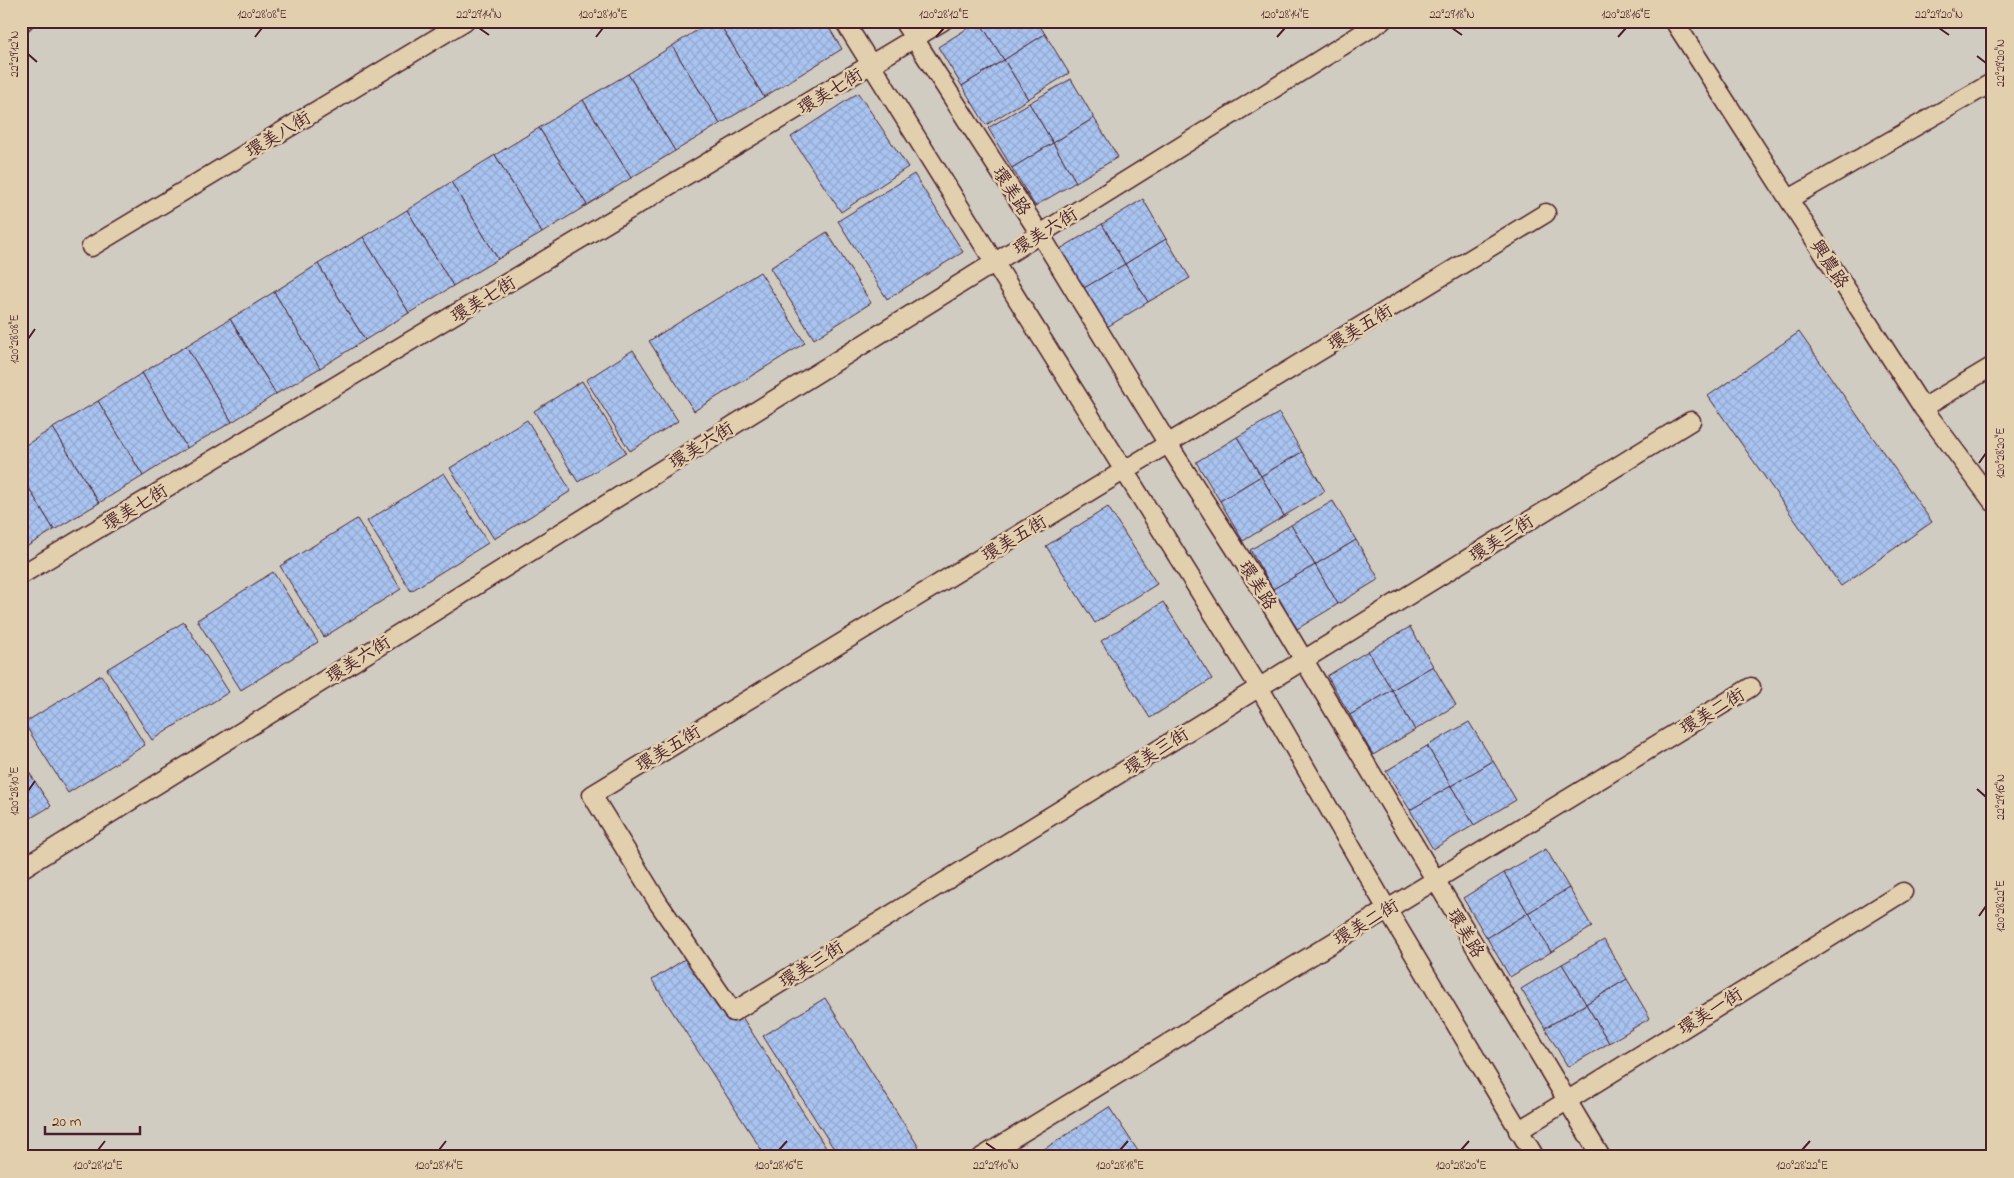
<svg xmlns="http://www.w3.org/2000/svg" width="2014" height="1178" viewBox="0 0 2014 1178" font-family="'Indie Flower','LXGW WenKai TC',sans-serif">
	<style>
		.building { fill: url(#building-cross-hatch); stroke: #4a1f2b }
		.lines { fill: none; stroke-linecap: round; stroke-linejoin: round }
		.service-casing { stroke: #4a1f2b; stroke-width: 21 }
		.service { stroke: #e2cfad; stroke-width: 18 }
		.ticks { fill: none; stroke: #4a1f2b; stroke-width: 2 }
		.labels { text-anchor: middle; stroke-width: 5; stroke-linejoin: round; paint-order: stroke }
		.street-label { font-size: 18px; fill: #4a1f2b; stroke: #e2cfad }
		.neatline { fill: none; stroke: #4a1f2b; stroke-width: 2 }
		.ticks-label { font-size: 12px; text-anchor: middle; fill: #4a1f2b }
	</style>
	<defs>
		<pattern id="building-cross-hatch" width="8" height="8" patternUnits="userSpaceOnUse" patternTransform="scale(1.25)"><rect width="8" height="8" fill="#a9c4f1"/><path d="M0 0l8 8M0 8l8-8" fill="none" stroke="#93a8cf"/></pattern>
	</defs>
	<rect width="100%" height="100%" fill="#d1ccc1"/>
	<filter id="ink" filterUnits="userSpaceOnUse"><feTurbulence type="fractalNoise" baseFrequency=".02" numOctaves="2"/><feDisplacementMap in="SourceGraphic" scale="10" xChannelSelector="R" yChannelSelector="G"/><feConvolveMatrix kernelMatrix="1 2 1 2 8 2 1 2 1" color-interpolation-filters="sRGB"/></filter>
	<g filter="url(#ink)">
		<!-- building -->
		<g class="building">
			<path d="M712 21H718L764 97 720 124 672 46Z"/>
			<path d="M718 21H825L842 49 764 97Z"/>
			<path d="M979 21H1037L1045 34 1004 60Z"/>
			<path d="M979 21 1004 60 962 86 938 47Z"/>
			<path d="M1045 34 1069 73 1028 99 1004 60Z"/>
			<path d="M672 46 720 124 675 151 628 74Z"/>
			<path d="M1004 60 1028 99 986 125 962 86Z"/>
			<path d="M628 74 675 151 631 178 583 100Z"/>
			<path d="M1071 79 1094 118 1053 143 1029 103Z"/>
			<path d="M858 93 908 167 841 212 791 137Z"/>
			<path d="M583 100 631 178 587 205 539 128Z"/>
			<path d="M1029 103 1053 143 1012 168 988 128Z"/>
			<path d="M1094 118 1118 157 1076 182 1053 143Z"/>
			<path d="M539 128 587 205 542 233 495 155Z"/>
			<path d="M1053 143 1076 182 1035 206 1012 168Z"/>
			<path d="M495 155 542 233 498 259 451 182Z"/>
			<path d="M914 174 963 252 887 299 838 221Z"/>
			<path d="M451 182 498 259 453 286 407 210Z"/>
			<path d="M1143 199 1166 239 1125 264 1102 224Z"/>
			<path d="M407 210 453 286 409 313 363 237Z"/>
			<path d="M1102 224 1125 264 1084 288 1060 249Z"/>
			<path d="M827 232 871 303 814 339 770 268Z"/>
			<path d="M363 237 409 313 365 340 318 264Z"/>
			<path d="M1166 239 1190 278 1148 302 1125 264Z"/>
			<path d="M318 264 365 340 320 368 274 292Z"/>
			<path d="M1125 264 1148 302 1107 327 1084 288Z"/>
			<path d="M760 272 805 343 694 411 649 341Z"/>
			<path d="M274 292 320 368 276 394 230 319Z"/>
			<path d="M230 319 276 394 232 422 186 346Z"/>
			<path d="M1799 332 1932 522 1841 586 1708 396Z"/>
			<path d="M186 346 232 422 187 448 142 373Z"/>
			<path d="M633 350 678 421 630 451 586 380Z"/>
			<path d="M142 373 187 448 143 476 98 401Z"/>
			<path d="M582 381 626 452 578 482 534 411Z"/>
			<path d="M98 401 143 476 99 503 53 428Z"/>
			<path d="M1279 413 1302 452 1261 476 1237 437Z"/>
			<path d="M527 420 571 491 494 539 450 468Z"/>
			<path d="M53 428 99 503 54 530 21 475V448Z"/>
			<path d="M1237 437 1261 476 1220 501 1196 462Z"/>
			<path d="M1302 452 1325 491 1284 516 1261 476Z"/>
			<path d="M444 473 488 543 411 591 367 521Z"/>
			<path d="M21 475 54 530 21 550Z"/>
			<path d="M1261 476 1284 516 1243 541 1220 501Z"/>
			<path d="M1333 501 1356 540 1315 565 1291 525Z"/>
			<path d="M1108 507 1157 584 1095 623 1046 546Z"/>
			<path d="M357 519 401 589 324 637 280 566Z"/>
			<path d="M1291 525 1315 565 1273 589 1250 550Z"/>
			<path d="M1356 540 1379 579 1338 604 1315 565Z"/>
			<path d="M1315 565 1338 604 1297 629 1273 589Z"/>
			<path d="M273 572 318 642 241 690 197 620Z"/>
			<path d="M1163 602 1212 679 1150 718 1101 641Z"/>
			<path d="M184 622 229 692 152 740 107 669Z"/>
			<path d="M1410 627 1433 666 1392 690 1368 651Z"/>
			<path d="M1368 651 1392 690 1350 715 1327 676Z"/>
			<path d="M1433 666 1456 705 1415 730 1392 690Z"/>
			<path d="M101 675 145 745 68 793 24 723Z"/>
			<path d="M1392 690 1415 730 1373 755 1350 715Z"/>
			<path d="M1469 722 1493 761 1451 786 1427 746Z"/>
			<path d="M1427 746 1451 786 1410 810 1386 771Z"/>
			<path d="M21 760 51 806 21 824Z"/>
			<path d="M1493 761 1516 800 1474 825 1451 786Z"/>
			<path d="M1451 786 1474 825 1433 849 1410 810Z"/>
			<path d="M1546 849 1569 888 1528 913 1504 873Z"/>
			<path d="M1504 873 1528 913 1487 938 1463 898Z"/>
			<path d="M1569 888 1592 927 1551 952 1528 913Z"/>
			<path d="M1528 913 1551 952 1510 977 1487 938Z"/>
			<path d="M1604 940 1627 979 1586 1004 1562 964Z"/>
			<path d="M699 950 832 1157H766L652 980Z"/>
			<path d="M1562 964 1586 1004 1545 1028 1521 989Z"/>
			<path d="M1627 979 1650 1018 1609 1043 1586 1004Z"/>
			<path d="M825 998 925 1157H839L763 1036Z"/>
			<path d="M1586 1004 1609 1043 1568 1067 1545 1028Z"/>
			<path d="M1109 1107 1138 1151 1129 1157H1032Z"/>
		</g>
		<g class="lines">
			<defs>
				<g id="service">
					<path d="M844 21 1259 687 1387 909 1535 1157"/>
					<path d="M903 21 1040 234 1168 444 1268 600 1601 1157"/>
					<path d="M1674 21 1923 408 1993 502"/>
					<path d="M21 23 24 21"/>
					<path d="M1789 199 1993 82"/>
					<path d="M1546 213 592 795 659 904 733 1012 1691 421"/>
					<path d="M91 247 465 21"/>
					<path d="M1923 408 1993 366"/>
					<path d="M21 575 943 21"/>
					<path d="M21 869 1382 21"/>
					<path d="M1518 1131 1903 892"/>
					<path d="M982 1157 1751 687"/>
				</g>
			</defs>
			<!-- service casing -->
			<use href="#service" class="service-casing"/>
			<!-- service -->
			<use href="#service" class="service"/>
		</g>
	</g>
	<!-- ticks -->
	<path class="ticks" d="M479 28 489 35M1452 28 1462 35M1939 28 1949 35M255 37 262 28M596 37 603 28M936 37 944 28M1277 37 1285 28M1618 37 1626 28M28 54 37 62M1977 56 1986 63M28 339 35 329M1979 463 1986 453M1977 789 1986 797M28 791 35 781M1979 916 1986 906M986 1143 996 1150M98 1150 105 1141M439 1150 446 1141M779 1150 787 1141M1120 1150 1128 1141M1461 1150 1469 1141M1802 1150 1810 1141"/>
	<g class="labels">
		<!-- street labels -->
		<g class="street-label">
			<text transform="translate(830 91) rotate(-31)" y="6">環美七街</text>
			<text transform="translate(278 134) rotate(-31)" y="6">環美八街</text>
			<text transform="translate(1012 191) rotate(57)" y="6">環美路</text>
			<text transform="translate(1045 231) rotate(-32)" y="6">環美六街</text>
			<text transform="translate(1830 264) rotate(57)" y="6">興農路</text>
			<text transform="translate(483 299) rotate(-31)" y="6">環美七街</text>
			<text transform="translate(1360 327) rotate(-31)" y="6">環美五街</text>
			<text transform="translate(701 445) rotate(-32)" y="6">環美六街</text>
			<text transform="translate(135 507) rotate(-31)" y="6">環美七街</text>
			<text transform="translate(1014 538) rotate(-31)" y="6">環美五街</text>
			<text transform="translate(1501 538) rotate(-32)" y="6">環美三街</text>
			<text transform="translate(1258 585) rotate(58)" y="6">環美路</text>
			<text transform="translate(358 659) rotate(-32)" y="6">環美六街</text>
			<text transform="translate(1712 711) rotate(-31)" y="6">環美二街</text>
			<text transform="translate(668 748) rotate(-31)" y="6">環美五街</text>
			<text transform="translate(1156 751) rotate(-32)" y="6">環美三街</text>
			<text transform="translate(1366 922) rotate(-31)" y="6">環美二街</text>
			<text transform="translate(1466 933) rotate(59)" y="6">環美路</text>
			<text transform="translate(811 964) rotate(-32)" y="6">環美三街</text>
			<text transform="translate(1710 1011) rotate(-32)" y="6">環美一街</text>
		</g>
	</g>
	<!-- margin -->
	<rect width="2014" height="1178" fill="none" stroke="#e2cfad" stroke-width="55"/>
	<!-- scale -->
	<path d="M45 1126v8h95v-8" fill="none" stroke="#4a1f2b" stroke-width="2.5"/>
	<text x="52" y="1126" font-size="15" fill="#4a1f2b" stroke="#e2cfad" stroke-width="4" paint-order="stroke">20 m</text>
	<rect x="28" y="28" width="1958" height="1122" class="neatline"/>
	<g class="ticks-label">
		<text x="262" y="18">120°28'08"E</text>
		<text x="479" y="18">22°29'14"N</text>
		<text x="603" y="18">120°28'10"E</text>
		<text x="944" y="18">120°28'12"E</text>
		<text x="1285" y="18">120°28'14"E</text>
		<text x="1452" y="18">22°29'18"N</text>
		<text x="1626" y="18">120°28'16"E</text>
		<text x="1939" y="18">22°29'20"N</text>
		<text transform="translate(14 54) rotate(-90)" y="4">22°29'12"N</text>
		<text transform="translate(2000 63) rotate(-90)" y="4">22°29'20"N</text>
		<text transform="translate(14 339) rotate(-90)" y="4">120°28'08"E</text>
		<text transform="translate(2000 453) rotate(-90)" y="4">120°28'20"E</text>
		<text transform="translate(14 791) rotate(-90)" y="4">120°28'10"E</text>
		<text transform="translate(2000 797) rotate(-90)" y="4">22°29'16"N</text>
		<text transform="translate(2000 906) rotate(-90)" y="4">120°28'22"E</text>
		<text x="98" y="1169">120°28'12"E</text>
		<text x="439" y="1169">120°28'14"E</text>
		<text x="779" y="1169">120°28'16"E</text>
		<text x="996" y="1169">22°29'10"N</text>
		<text x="1120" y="1169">120°28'18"E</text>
		<text x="1461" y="1169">120°28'20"E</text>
		<text x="1802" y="1169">120°28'22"E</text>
	</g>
</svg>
